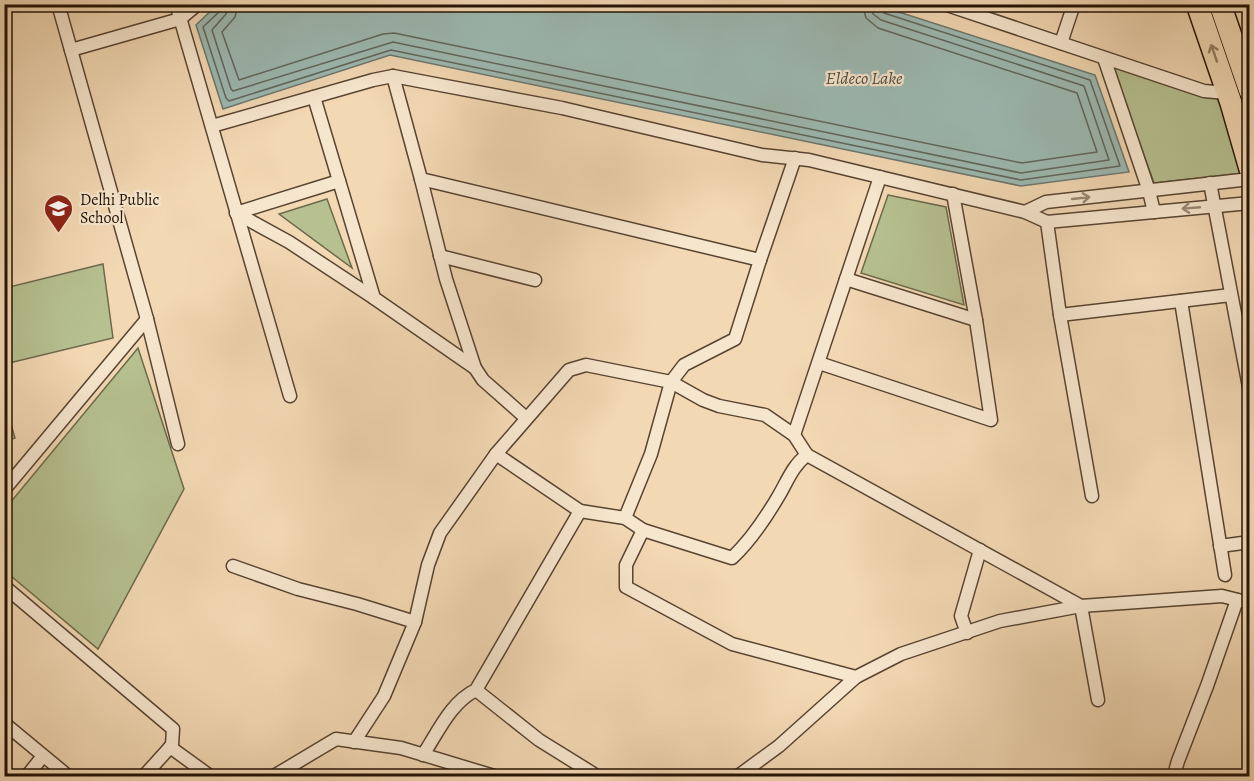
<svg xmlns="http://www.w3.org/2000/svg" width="1254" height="781" viewBox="0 0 1254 781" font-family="Alegreya,serif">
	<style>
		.green { fill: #b6c090; stroke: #6d6a4c; stroke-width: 1.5 }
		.water { fill: #9cb9b2; stroke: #6c776e; stroke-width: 1.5 }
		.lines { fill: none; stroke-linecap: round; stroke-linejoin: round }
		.shore { stroke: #60665c; stroke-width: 1.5 }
		.minor-casing { stroke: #584432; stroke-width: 15 }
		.trunk-casing { stroke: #241307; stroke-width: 24 }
		.minor { stroke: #f7e6ce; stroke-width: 12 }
		.trunk { stroke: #f2d8b3; stroke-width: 21 }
		.oneway { stroke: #957f66 }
		.oneway2 { stroke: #988774 }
		.labels { text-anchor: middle; stroke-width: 4.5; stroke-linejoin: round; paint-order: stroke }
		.poi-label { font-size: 16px; fill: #241307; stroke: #f7e6ce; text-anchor: start }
		.water-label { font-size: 18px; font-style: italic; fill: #4e4d43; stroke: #f7e6ce }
	</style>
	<rect width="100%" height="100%" fill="#f2d8b3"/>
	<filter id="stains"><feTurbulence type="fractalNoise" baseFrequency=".00333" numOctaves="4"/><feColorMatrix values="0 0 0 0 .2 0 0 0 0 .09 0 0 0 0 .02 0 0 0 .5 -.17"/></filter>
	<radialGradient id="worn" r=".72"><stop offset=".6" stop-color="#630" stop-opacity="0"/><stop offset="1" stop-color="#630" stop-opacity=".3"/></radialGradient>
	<!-- green -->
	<g class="green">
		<path d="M1112 67 1223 99 1245 173 1154 183Z"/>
		<path d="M888 195 946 207 964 305 861 273Z"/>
		<path d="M327 199 352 268 279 214Z"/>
		<path d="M103 264 113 338 5 364V288Z"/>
		<path d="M138 348 184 489 98 649 5 571V509Z"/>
		<path d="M4 400 15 438 5 441H4Z"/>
	</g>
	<!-- water -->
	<path class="water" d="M218 4 877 5 1095 75 1129 172 1021 186 390 55 223 109 196 25Z"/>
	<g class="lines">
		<!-- shore -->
		<g class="shore">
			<path d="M221 4 220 11 203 27 226 98 229 101 391 50 1021 180 1120 166 1090 80 884 13 880 10 879 4"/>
			<path d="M229 4 226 14 212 30 231 89 233 91 393 42 1021 173 1109 160 1084 86 881 20 873 14 871 4"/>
			<path d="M238 4 235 17 222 32 239 80 383 34 394 33 1022 163 1097 152 1077 93 878 28 866 18 862 4"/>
		</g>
		<defs>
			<g id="minor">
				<path d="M58 4 147 319 178 444"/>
				<path d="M176 4 290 396"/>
				<path d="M944 4 1204 91 1227 93"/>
				<path d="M1061 43 1074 4"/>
				<path d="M71 50 180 19 198 4"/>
				<path d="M1104 58 1149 191 1154 212"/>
				<path d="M393 76 421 179 760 260 735 339 684 365 671 382 651 454 625 518"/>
				<path d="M314 97 374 298 475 368"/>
				<path d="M212 126 373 80 393 76 562 108 762 155 809 160 1025 212 1047 222 1250 203"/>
				<path d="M421 179 446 279 475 368 483 380 526 418"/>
				<path d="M339 181 236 213 289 242 374 298"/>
				<path d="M1210 183 1250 392"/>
				<path d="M1025 212 1046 202 1250 179"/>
				<path d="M1047 222 1060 315 1092 496"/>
				<path d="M440 256 535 280"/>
				<path d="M760 260 795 158"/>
				<path d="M846 279 976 320"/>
				<path d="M1181 301 1225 575"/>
				<path d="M1060 315 1231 295"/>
				<path d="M819 363 991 420 976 320 953 194"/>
				<path d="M794 435 880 177"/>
				<path d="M496 454 580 511 625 518 643 530 732 558C750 541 765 519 778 497 787 482 793 465 807 455L1081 606 1098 700"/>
				<path d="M4 490 147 319"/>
				<path d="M643 530 626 565V587L732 644 856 677"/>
				<path d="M1220 546 1250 542"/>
				<path d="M233 566 298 589 357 604 415 622"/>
				<path d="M4 586 173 729 172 745 144 776"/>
				<path d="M967 633 961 616 980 550"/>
				<path d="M476 690 539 740 597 776"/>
				<path d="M4 723 68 776"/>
				<path d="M354 742 384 696 415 622 428 565 440 533 496 454 569 370 586 365 671 382 703 400 719 406 765 415 794 435 807 455"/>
				<path d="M170 747 210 776"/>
				<path d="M423 755C438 732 451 702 476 690L580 511"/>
				<path d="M27 776 43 756"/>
				<path d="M274 776 336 739 401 748 494 776"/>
				<path d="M738 776 779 746 856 677 901 654 1000 621 1081 606 1222 596 1250 603"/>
				<path d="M1179 776 1176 768 1178 761 1207 686 1237 600"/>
			</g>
			<g id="trunk">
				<path d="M1197 4 1231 103 1250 169"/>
				<path d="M1220 4 1250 91"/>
			</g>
		</defs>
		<!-- minor casing -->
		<use href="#minor" class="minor-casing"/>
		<!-- trunk casing -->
		<use href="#trunk" class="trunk-casing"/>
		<!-- minor -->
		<use href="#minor" class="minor"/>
		<!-- trunk -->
		<use href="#trunk" class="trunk"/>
	</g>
	<!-- one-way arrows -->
	<defs><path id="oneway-shaft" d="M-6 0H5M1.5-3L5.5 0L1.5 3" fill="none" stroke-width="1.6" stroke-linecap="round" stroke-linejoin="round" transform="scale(1.5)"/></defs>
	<use class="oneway" href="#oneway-shaft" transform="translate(1214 53) rotate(-109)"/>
	<g class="oneway2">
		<use href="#oneway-shaft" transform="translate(1081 198) rotate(-6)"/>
		<use href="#oneway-shaft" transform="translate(1191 208) rotate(175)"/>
	</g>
	<!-- icons -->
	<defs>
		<symbol id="school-pin" viewBox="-11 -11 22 30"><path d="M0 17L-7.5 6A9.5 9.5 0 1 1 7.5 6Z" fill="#8f2418" stroke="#f7e6ce"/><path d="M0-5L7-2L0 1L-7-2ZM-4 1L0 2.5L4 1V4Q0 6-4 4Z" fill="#fff"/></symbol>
	</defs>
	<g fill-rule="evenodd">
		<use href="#school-pin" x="42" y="192" width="33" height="45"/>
	</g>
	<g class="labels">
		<!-- poi labels -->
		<g class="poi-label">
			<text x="80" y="205">Delhi Public<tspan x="80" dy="18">School</tspan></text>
		</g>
		<!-- water labels -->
		<g class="water-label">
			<text x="864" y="84">Eldeco Lake</text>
		</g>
	</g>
	<!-- margin -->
	<rect width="1254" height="781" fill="none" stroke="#f2d8b3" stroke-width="24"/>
	<rect x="6" y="6" width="1242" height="769" fill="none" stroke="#241307" stroke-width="3"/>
	<rect x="12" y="12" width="1230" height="757" fill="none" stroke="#241307" stroke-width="1.5"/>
	<rect width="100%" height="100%" filter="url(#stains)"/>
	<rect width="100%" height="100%" fill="url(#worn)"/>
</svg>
